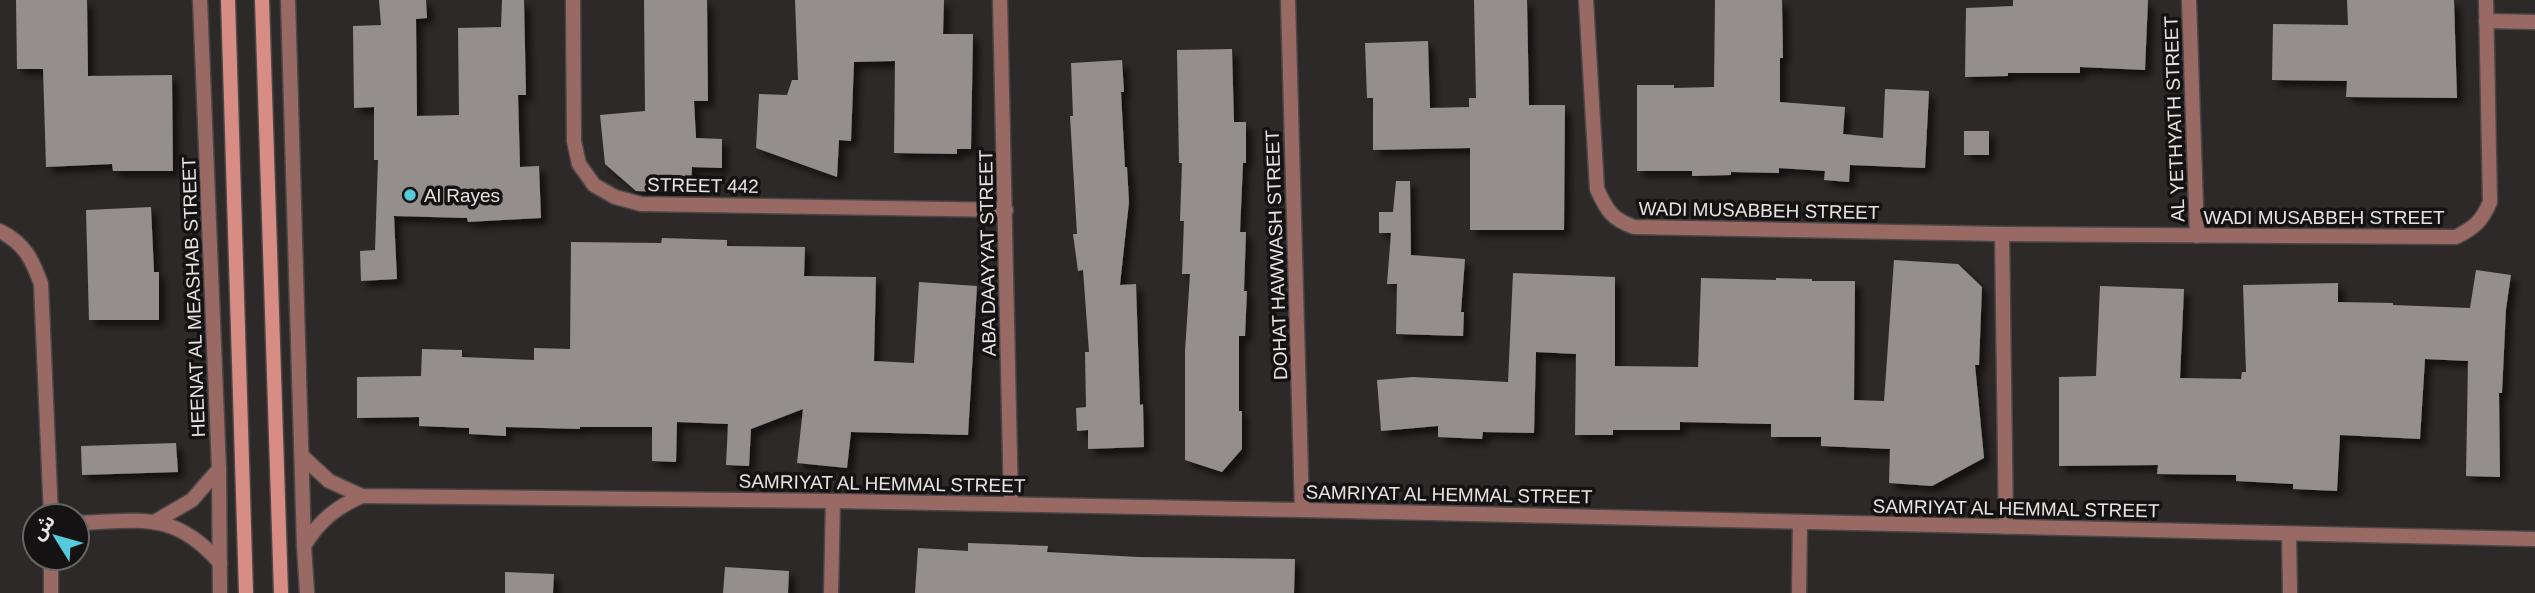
<svg xmlns="http://www.w3.org/2000/svg" width="2535" height="593" viewBox="0 0 2535 593" font-family="Helvetica,'Noto Sans Arabic',sans-serif">
	<style>
		.building { fill: #948e8d; filter: url(#shadow) }
		.lines { fill: none; stroke-linecap: round; stroke-linejoin: round }
		.street-casing { stroke: #4b4746; stroke-width: 17 }
		.secondary-casing { stroke: #4b4746; stroke-width: 17 }
		.street { stroke: #996a64; stroke-width: 14 }
		.secondary { stroke: #d88d84; stroke-width: 14 }
		.poi-dot { fill: #53cbda; stroke: #141212; stroke-width: 2.5 }
		.labels { text-anchor: middle; stroke-width: 7; stroke-linejoin: round; paint-order: stroke }
		.street-label { font-size: 19px; fill: #e6e3e2; stroke: #141212 }
		.poi-label { font-size: 19px; fill: #e6e3e2; stroke: #141212; text-anchor: start }
	</style>
	<defs>
		<filter id="shadow"><feDropShadow dx="6" dy="6" stdDeviation="3.5" flood-color="#0009"/></filter>
	</defs>
	<rect width="100%" height="100%" fill="#2d2928"/>
	<!-- building -->
	<g class="building">
		<path d="M16 0H87L88 76 172 75 173 171H113L112 164 46 167 43 69H17Z"/>
		<path d="M379 0H426L427 18 416 19 417 116 459 115 458 28 501 27 502 0H524L526 95H518L520 167 539 166 541 218 468 222 467 218 394 216 397 279 361 281 360 251 375 250 378 160H374V107L354 108 353 26 381 25Z"/>
		<path d="M644 0H707L708 101H694L696 138 722 139V168L692 167 691 193 636 191 605 164 600 115 645 111Z"/>
		<path d="M795 0H944L943 34H973L971 149H957V154L894 153 895 61 854 62 851 141 839 140 837 177 756 148 759 94 787 95 792 80H798Z"/>
		<path d="M1474 0H1527L1529 105H1565L1564 230H1470V148L1373 150V98H1367L1365 43 1428 41 1430 108 1469 107V98H1476Z"/>
		<path d="M1715 0H1782L1783 58H1780V102L1845 107 1843 134 1883 138 1885 89 1929 91 1925 168 1850 165 1849 182 1824 180 1825 171 1779 168V173L1731 172V175L1692 176V171H1637V85H1674V88L1714 87Z"/>
		<path d="M2013 0H2148L2145 70 2080 67V73H2008V76L1965 77 1966 8 2013 6Z"/>
		<path d="M2347 0H2454L2457 98 2346 97 2347 81 2272 80 2273 24 2348 25Z"/>
		<path d="M1232 49 1234 122H1246V163H1243L1240 232H1246L1244 291H1247L1245 336H1239V411H1242V449L1222 472 1185 460V351L1190 274H1182L1184 221H1180L1182 163H1179L1177 50Z"/>
		<path d="M1122 60 1124 92H1121L1125 167H1127L1129 202 1120 285 1136 284 1140 405 1143 404 1144 447 1088 449V430L1077 431 1076 408 1086 407 1085 352H1089L1083 270 1078 271 1073 234H1077L1070 116H1073L1071 63Z"/>
		<rect x="1964" y="131" width="25" height="24"/>
		<path d="M1396 181H1410L1411 255 1465 259 1461 312H1464L1463 336 1396 334 1397 284H1387L1391 233H1379V212H1393Z"/>
		<path d="M151 207 154 272H159V320H89L86 210Z"/>
		<path d="M662 238 727 240V246L805 247 804 276 876 277 874 361 914 363 919 282 977 286 968 435 851 432 847 468 797 463 803 409 751 429 749 466 726 465 728 424 677 422 676 462 652 461V427H580V429L506 427V436L469 434V428L419 426V417L357 418V377L421 376 422 349 462 350V357L534 360V348L570 349 571 242 661 243Z"/>
		<path d="M1894 260 1958 264 1982 287 1979 365H1975L1984 458 1932 486 1889 483 1890 449 1821 446V437H1771V424L1680 422V430H1613V435H1575L1576 354 1536 352 1534 433 1483 432 1482 439 1438 437V426L1381 431 1377 380 1413 377 1508 382 1513 273 1615 277V366L1698 367 1701 278 1776 280V278L1812 279V281H1855L1854 400 1884 401Z"/>
		<path d="M2476 270 2511 275 2506 309 2502 393H2499L2500 477 2466 476 2468 361 2425 359 2420 439 2340 435 2337 491 2293 489V484L2236 481V475L2157 474 2158 465 2059 466V377L2096 376 2100 286 2184 289 2180 378 2241 379 2242 372H2246L2243 285 2338 283V302L2393 303V305L2470 308Z"/>
		<path d="M176 443 178 472 82 475 81 446Z"/>
		<path d="M968 543 1048 546 1047 552 1138 557 1295 559 1294 593H915L918 548 968 551Z"/>
		<path d="M725 567 789 571 788 593H723Z"/>
		<path d="M505 572 554 574 553 593H505Z"/>
	</g>
	<g class="lines">
		<defs>
			<g id="street">
				<path d="M200 0 219 469 220 593"/>
				<path d="M288 0 304 546 307 593"/>
				<path d="M573 0 574 141 579 164 594 185 615 197 641 204 1006 210"/>
				<path d="M1000 0 1011 504"/>
				<path d="M1288 0 1302 510"/>
				<path d="M1586 0 1597 189C1607 211 1612 219 1634 227L2002 234 2456 237C2474 228 2482 221 2490 202L2486 0"/>
				<path d="M2189 0 2197 236"/>
				<path d="M2486 21 2535 22"/>
				<path d="M0 231C25 244 32 259 41 284L51 516"/>
				<path d="M2002 234 2006 527"/>
				<path d="M302 456 329 481 362 496 833 501 1302 510 2535 539"/>
				<path d="M156 521 192 500 219 469"/>
				<path d="M77 523C140 521 174 510 220 563"/>
				<path d="M2289 534 2290 593"/>
				<path d="M304 546C319 521 336 507 362 496"/>
				<path d="M51 593V558"/>
				<path d="M831 593 833 501"/>
				<path d="M1799 593 1800 522"/>
			</g>
			<g id="secondary">
				<path d="M228 0 246 593"/>
				<path d="M262 0 281 593"/>
			</g>
		</defs>
		<!-- street casing -->
		<use href="#street" class="street-casing"/>
		<!-- secondary casing -->
		<use href="#secondary" class="secondary-casing"/>
		<!-- street -->
		<use href="#street" class="street"/>
		<!-- secondary -->
		<use href="#secondary" class="secondary"/>
	</g>
	<!-- markers -->
	<circle class="poi-dot" cx="410" cy="195" r="7"/>
	<g class="labels">
		<!-- street labels -->
		<g class="street-label">
			<text transform="translate(2174 119) rotate(-92)" y="7">AL YETHYATH STREET</text>
			<text transform="translate(703 185) rotate(1)" y="7">STREET 442</text>
			<text transform="translate(1759 210) rotate(1)" y="7">WADI MUSABBEH STREET</text>
			<text x="2324" y="224">WADI MUSABBEH STREET</text>
			<text transform="translate(987 253) rotate(-91)" y="7">ABA DAAYYAT STREET</text>
			<text transform="translate(1276 255) rotate(-92)" y="7">DOHAT HAWWASH STREET</text>
			<text transform="translate(193 297) rotate(-92)" y="7">HEENAT AL MEASHAB STREET</text>
			<text transform="translate(882 483) rotate(1)" y="7">SAMRIYAT AL HEMMAL STREET</text>
			<text transform="translate(1449 494) rotate(1)" y="7">SAMRIYAT AL HEMMAL STREET</text>
			<text transform="translate(2016 508) rotate(1)" y="7">SAMRIYAT AL HEMMAL STREET</text>
		</g>
		<!-- poi labels -->
		<g class="poi-label">
			<text x="424" y="202">Al Rayes</text>
		</g>
	</g>
	<!-- north arrow -->
	<g transform="translate(56 537) rotate(307)"><circle r="33" fill="#141212" stroke="#686665" stroke-width="2"/>
	<path d="M0-5L12 26L0 18L-12 26Z" fill="#53cbda"/>
	<text y="-10" font-size="19" font-weight="bold" text-anchor="middle" fill="#e6e3e2">ش</text>
	</g>
</svg>
